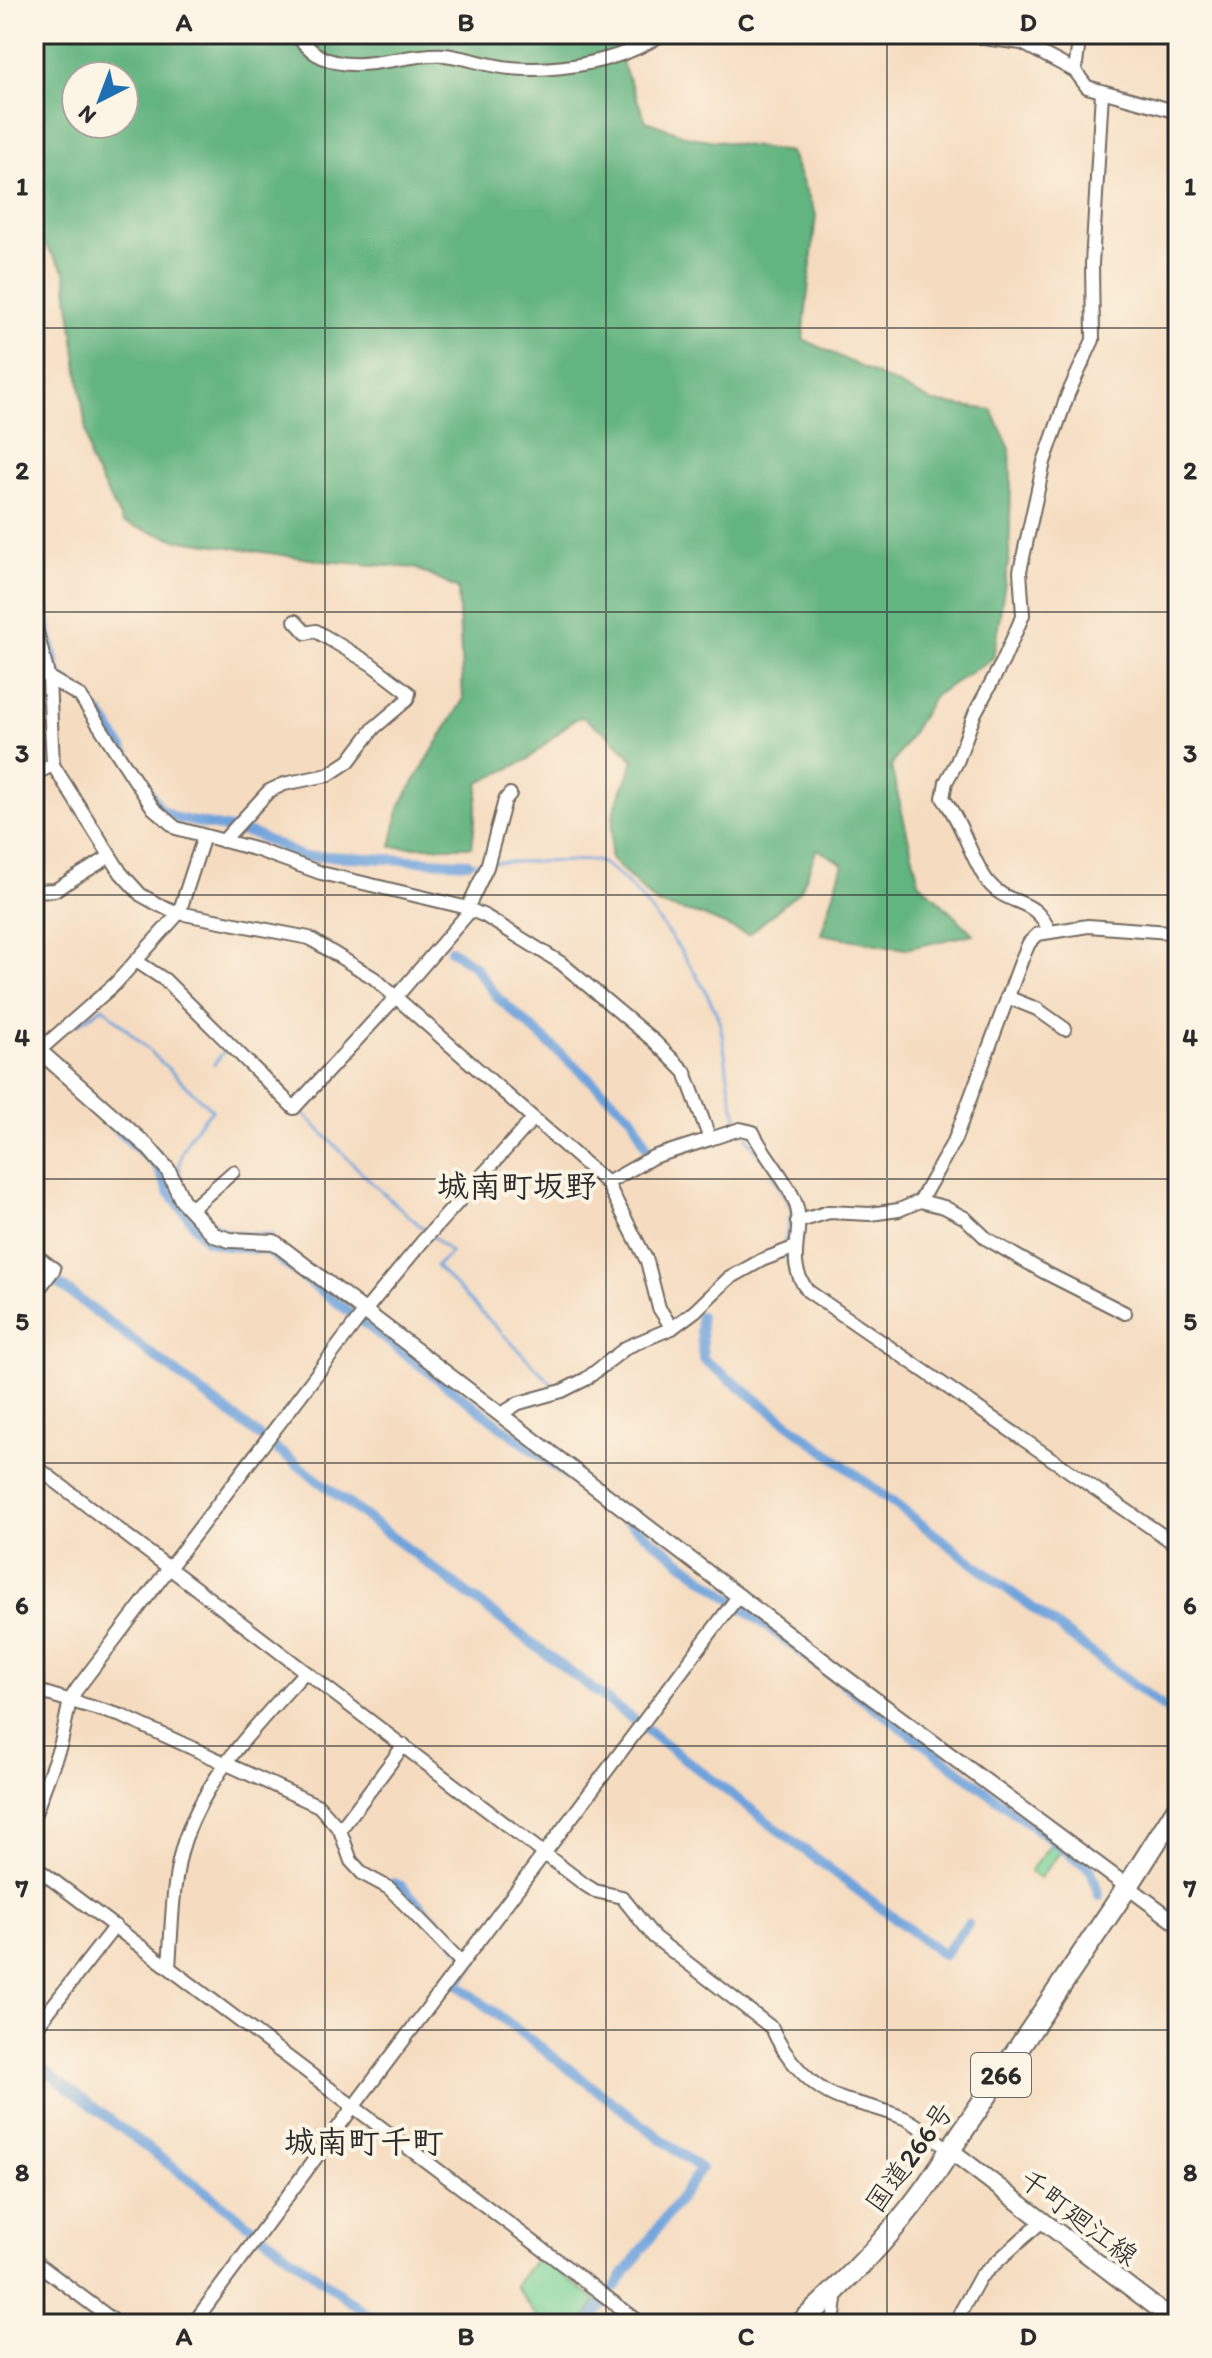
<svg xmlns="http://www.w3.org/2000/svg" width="1212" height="2358" viewBox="0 0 1212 2358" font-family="Itim,'Klee One',sans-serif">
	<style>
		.green { fill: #79d298; stroke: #527e62; stroke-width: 2 }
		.forest { fill: #62b480; stroke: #467056; stroke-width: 2; fill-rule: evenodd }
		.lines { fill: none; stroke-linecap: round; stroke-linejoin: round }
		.stream { stroke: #70a3dc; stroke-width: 3 }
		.canal { stroke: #70a3dc; stroke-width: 10 }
		.minor-casing { stroke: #72695f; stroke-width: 16 }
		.tertiary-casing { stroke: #72695f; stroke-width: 18 }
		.secondary-casing { stroke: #72695f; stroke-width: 20 }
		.trunk-casing { stroke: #72695f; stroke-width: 24 }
		.minor { stroke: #fff; stroke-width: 12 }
		.tertiary { stroke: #fff; stroke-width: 14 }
		.secondary { stroke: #fff; stroke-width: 16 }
		.trunk { stroke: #fff; stroke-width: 20 }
		.grid { fill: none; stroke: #2b2b2b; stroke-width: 2; stroke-opacity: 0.55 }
		.labels { text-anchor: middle; stroke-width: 8; stroke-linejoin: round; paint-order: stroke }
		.shield { fill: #fcf5e5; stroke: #6a6863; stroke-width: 2 }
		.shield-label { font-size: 26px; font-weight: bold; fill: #2b2b2b }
		.street-label { font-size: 28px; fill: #2b2b2b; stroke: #fcf5e5 }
		.quarter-label { font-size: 32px; font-weight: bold; fill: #2b2b2b; stroke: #fcf5e5 }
		.neatline { fill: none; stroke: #2b2b2b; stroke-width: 3 }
		.grid-label { font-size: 26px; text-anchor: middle; font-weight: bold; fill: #2b2b2b }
	</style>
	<rect width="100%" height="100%" fill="#fcf5e5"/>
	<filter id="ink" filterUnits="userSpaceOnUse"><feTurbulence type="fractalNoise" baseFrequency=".0125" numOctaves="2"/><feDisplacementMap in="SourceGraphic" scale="16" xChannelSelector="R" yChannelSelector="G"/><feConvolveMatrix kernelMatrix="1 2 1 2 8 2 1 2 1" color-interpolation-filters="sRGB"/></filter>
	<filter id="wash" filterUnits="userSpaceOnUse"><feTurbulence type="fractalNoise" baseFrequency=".006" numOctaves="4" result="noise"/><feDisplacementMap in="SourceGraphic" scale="32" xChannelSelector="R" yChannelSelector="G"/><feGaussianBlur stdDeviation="1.8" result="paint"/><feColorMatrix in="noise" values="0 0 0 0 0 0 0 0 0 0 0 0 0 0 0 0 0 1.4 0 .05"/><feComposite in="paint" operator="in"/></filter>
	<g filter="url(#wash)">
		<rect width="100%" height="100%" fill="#f5dcc0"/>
		<!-- green -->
		<g class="green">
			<path d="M1051 1844 1061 1851 1039 1879 1030 1871Z"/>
			<path d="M538 2256 597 2301 582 2324H542L515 2286Z"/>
		</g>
		<!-- forest -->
		<path class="forest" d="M34 34H610L646 121 690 137 790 152 816 215 803 339 933 402 992 410 1010 449 1011 479 1009 558 993 658 934 696 891 767 919 882 973 934 905 949 821 934 843 864 817 849 801 890 748 935 701 915 657 904 610 858 614 810 634 760 608 734 582 717 573 720 527 760 479 783 472 847H391L400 805 463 700 458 589 415 568 324 561 175 539 123 523 90 461 65 271 34 231ZM76 76H124V124H76Z"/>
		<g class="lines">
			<!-- stream -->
			<g class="stream">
				<path d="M492 862C519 862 545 862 572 861 579 861 589 859 596 861 631 870 712 990 720 1024 728 1059 726 1093 741 1126"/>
				<path d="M468 863H485"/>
				<path d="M77 1025 103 1007 212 1110C186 1136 164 1168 194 1201"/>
				<path d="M214 1064 228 1046"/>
				<path d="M301 1111 372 1183 425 1230"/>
				<path d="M746 1136 762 1159"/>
				<path d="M773 1175 792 1210 783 1250"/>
				<path d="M199 1207C225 1239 236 1231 273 1235"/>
				<path d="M431 1235 451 1253 436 1266 553 1385"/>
				<path d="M786 1257 797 1289 805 1295"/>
			</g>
			<!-- canal -->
			<g class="canal">
				<path d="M34 568 41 584 48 634 57 674 72 688"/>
				<path d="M87 702 102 716 160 809 176 818 254 834 303 857 325 856 468 863"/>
				<path d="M451 950 474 966 498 998 632 1117 649 1152"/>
				<path d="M86 1101 157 1166 169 1192 206 1240 220 1245 267 1250 1091 1870 1099 1896"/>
				<path d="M34 1265 943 1955 968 1924"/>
				<path d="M700 1316 703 1359 1178 1718"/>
				<path d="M394 1883 401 1886 474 1960 457 1984 701 2169 588 2324"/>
				<path d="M34 2062 380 2324"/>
				<path d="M34 2270 107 2324"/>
			</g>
		</g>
	</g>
	<g filter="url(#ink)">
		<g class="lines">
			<defs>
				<g id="minor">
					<path d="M295 34C302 41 309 50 318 55 354 77 405 52 444 55 466 57 487 66 510 68 560 72 620 62 662 34"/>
					<path d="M979 34 983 38 1022 43 1075 71 1087 87 1178 112"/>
					<path d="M1075 71 1080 34"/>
					<path d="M34 621 49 679 53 765 121 873 141 895 159 905 179 913 309 938 374 978 607 1183 647 1261 659 1308 672 1328"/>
					<path d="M34 669 80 696 153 808 176 828 258 850 321 873 464 907 485 916 561 963 654 1041 685 1072 710 1139 740 1129 753 1132C762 1154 795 1188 798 1213 801 1243 786 1263 808 1291L1178 1546"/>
					<path d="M34 774 53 765"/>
					<path d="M223 841 269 791 284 784 328 775 349 761 374 728 407 700 409 693 371 664 316 631 306 633 295 621"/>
					<path d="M34 891 55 890 109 857"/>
					<path d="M467 909 487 867 505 800 510 794"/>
					<path d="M1050 932C1034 895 1009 908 988 882 970 858 964 825 943 798L946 782 957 762 975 713 1003 661 1023 615 1020 571 1044 462 1068 394 1093 340 1092 264 1102 92"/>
					<path d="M136 961 165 980 294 1108 396 997 470 911"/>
					<path d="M1007 997 1037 1009 1065 1029"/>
					<path d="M34 1055 115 984 179 913 204 836"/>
					<path d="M607 1183 653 1157 710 1139"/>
					<path d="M920 1201 955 1139 1022 959 1029 943 1038 934 1088 926 1169 932 1178 935"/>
					<path d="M190 1210 233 1172"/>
					<path d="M797 1222 829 1212 870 1214 899 1210 920 1201 944 1207 965 1218 987 1239 1044 1272 1125 1313"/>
					<path d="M34 1254 54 1269 34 1295"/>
					<path d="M501 1414 519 1403 562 1391 586 1379 627 1347 672 1328 695 1311 728 1279 762 1260 796 1247"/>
					<path d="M34 1465 584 1884 595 1891 622 1897 654 1937 772 2028C784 2057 813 2091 845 2100 865 2105 885 2110 904 2118 920 2125 935 2140 950 2150"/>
					<path d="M34 1690 122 1716 319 1806 340 1830 351 1861 363 1874 389 1888 462 1963"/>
					<path d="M34 1816 61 1743 70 1700 77 1689 364 1312 422 1242 533 1119"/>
					<path d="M340 1830 404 1745"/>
					<path d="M34 1866 642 2324"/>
					<path d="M169 1967C172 1927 172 1876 185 1839 208 1773 259 1722 305 1672"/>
					<path d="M34 2030 115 1926"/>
					<path d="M34 2261 118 2324"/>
					<path d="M193 2324 354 2106 739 1595"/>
					<path d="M833 2324 837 2291"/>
					<path d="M954 2324 980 2277 1041 2222"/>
				</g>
				<path id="tertiary" d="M34 1046 147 1146 168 1170 182 1200 214 1235 230 1240 274 1242 850 1681 1178 1924"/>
				<path id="secondary" d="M950 2150 1178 2324"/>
				<path id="trunk" d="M800 2324C856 2272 911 2216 950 2150L1128 1886 1178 1807"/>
			</defs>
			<!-- minor casing -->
			<use href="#minor" class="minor-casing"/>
			<!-- tertiary casing -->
			<use href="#tertiary" class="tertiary-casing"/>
			<!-- secondary casing -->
			<use href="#secondary" class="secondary-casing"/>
			<!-- trunk casing -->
			<use href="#trunk" class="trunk-casing"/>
			<!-- minor -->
			<use href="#minor" class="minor"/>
			<!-- tertiary -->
			<use href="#tertiary" class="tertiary"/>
			<!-- secondary -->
			<use href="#secondary" class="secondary"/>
			<!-- trunk -->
			<use href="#trunk" class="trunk"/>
		</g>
	</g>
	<!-- grid -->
	<path class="grid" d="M325 34V2324M606 34V2324M887 34V2324M34 328H1178M34 612H1178M34 895H1178M34 1179H1178M34 1463H1178M34 1746H1178M34 2030H1178"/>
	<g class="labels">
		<!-- shield labels -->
		<rect class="shield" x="971" y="2053" width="60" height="44" rx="6"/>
		<g class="shield-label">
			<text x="1001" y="2084">266</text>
		</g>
		<!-- street labels -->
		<g class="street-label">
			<text transform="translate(909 2157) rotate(-54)" y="10">国道266号</text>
			<text transform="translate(1079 2217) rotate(37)" y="10">千町廻江線</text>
		</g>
		<!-- quarter labels -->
		<g class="quarter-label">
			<text x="517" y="1197">城南町坂野</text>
			<text x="364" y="2153">城南町千町</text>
		</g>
	</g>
	<!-- margin -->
	<rect width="1212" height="2358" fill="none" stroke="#fcf5e5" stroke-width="88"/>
	<!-- north arrow -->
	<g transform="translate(100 100) rotate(222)"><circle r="38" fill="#fcf5e5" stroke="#a8a49b" stroke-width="2"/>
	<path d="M0-6L14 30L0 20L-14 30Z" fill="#1f6fb2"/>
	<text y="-12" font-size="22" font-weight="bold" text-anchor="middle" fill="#2b2b2b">N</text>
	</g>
	<rect x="44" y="44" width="1124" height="2270" class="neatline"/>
	<g class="grid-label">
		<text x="184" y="31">A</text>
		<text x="466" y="31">B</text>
		<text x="746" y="31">C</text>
		<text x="1028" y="31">D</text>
		<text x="22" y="195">1</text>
		<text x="1190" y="195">1</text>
		<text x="22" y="479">2</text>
		<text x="1190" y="479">2</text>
		<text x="22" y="762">3</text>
		<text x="1190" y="762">3</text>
		<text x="22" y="1046">4</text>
		<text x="1190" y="1046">4</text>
		<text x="22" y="1330">5</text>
		<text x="1190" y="1330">5</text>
		<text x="22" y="1614">6</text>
		<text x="1190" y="1614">6</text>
		<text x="22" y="1897">7</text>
		<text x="1190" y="1897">7</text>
		<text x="22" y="2181">8</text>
		<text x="1190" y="2181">8</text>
		<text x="184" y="2345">A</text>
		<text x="466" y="2345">B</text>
		<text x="746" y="2345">C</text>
		<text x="1028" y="2345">D</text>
	</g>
</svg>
